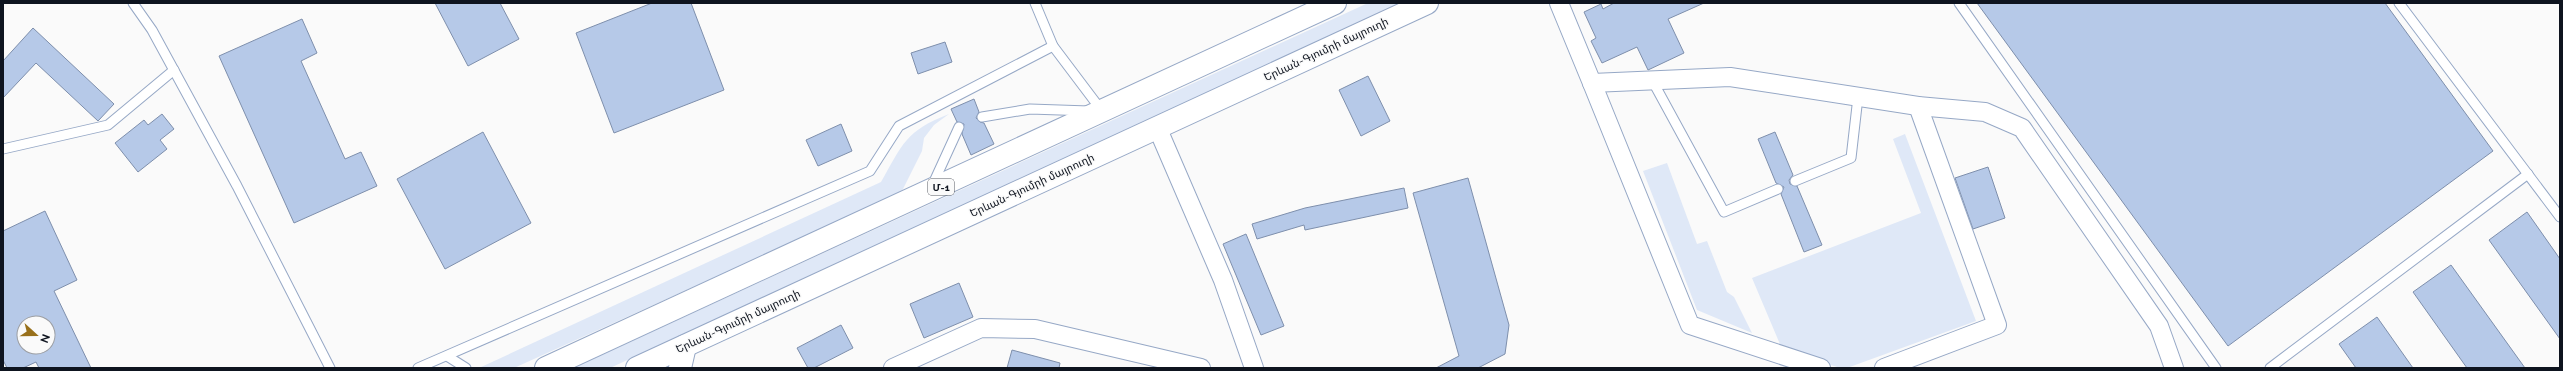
<svg xmlns="http://www.w3.org/2000/svg" width="2563" height="371" viewBox="0 0 2563 371" font-family="Raleway,'Noto Sans Armenian',sans-serif">
	<style>
		.green { fill: #dfe8f7 }
		.building { fill: #b6c9e8; stroke: #7e8fac; fill-rule: evenodd }
		.lines { fill: none; stroke-linecap: round; stroke-linejoin: round }
		.service-casing { stroke: #96a8c6; stroke-width: 11 }
		.minor-casing { stroke: #96a8c6; stroke-width: 20 }
		.tertiary-casing { stroke: #96a8c6; stroke-width: 24 }
		.trunk-casing { stroke: #96a8c6; stroke-width: 24 }
		.service { stroke: #fff; stroke-width: 9 }
		.minor { stroke: #fff; stroke-width: 18 }
		.tertiary { stroke: #fff; stroke-width: 22 }
		.trunk { stroke: #fff; stroke-width: 22 }
		.labels { text-anchor: middle; stroke-width: 3; stroke-linejoin: round; paint-order: stroke }
		.shield { fill: #fafafa; stroke: #555961; stroke-width: 1 }
		.shield-label { font-size: 10px; font-weight: bold; fill: #0e141f }
		.street-label { font-size: 11px; fill: #0e141f; stroke: #fafafa }
	</style>
	<rect width="100%" height="100%" fill="#fafafa"/>
	<!-- green -->
	<g class="green">
		<path d="M1368 3H1404L610 368H573Z"/>
		<path d="M949 114 934 125 924 138 922 151 901 193 514 368H479L881 182C903 144 905 131 949 114Z"/>
		<path d="M1905 134 1976 321 1847 368H1840L1782 349 1752 278 1921 213 1893 139Z"/>
		<path d="M1667 163 1697 244 1707 241 1727 292 1734 297 1752 333 1697 310 1643 171Z"/>
	</g>
	<!-- building -->
	<g class="building">
		<path d="M435 3H500L519 39 468 66Z"/>
		<path d="M652 3H691L724 90 614 133 576 33Z"/>
		<path d="M1614 3H1704L1668 19 1684 53 1648 70 1637 47 1602 63 1591 41 1596 38 1584 12 1601 4 1603 9Z"/>
		<path d="M1977 3H2385L2493 151 2228 346Z"/>
		<path d="M302 19 317 53 301 61 345 159 361 152 377 186 294 223 219 56Z"/>
		<path d="M33 28 114 104 98 121 36 63 3 98V61Z"/>
		<path d="M945 42 952 62 918 74 911 53Z"/>
		<path d="M1368 76 1390 121 1361 136 1339 90Z"/>
		<path d="M974 99 979 112 976 118 980 122 984 123 994 144 971 155 962 134 964 124 957 122 951 109Z"/>
		<path d="M162 114 174 129 160 140 167 149 138 172 115 143 144 120 148 125Z"/>
		<path d="M841 124 852 151 818 166 806 140Z"/>
		<path d="M483 132 531 223 445 269 397 179Z"/>
		<path d="M1775 132 1793 175 1789 180 1790 184 1797 186 1822 245 1804 252 1781 194 1784 187 1776 183 1758 139Z"/>
		<path d="M1988 167 2005 218 1973 229 1955 178Z"/>
		<path d="M1468 178 1509 325 1505 354 1478 368H1436L1459 356 1413 193Z"/>
		<path d="M1404 188 1408 208 1305 230 1304 225 1257 239 1252 224 1305 208Z"/>
		<path d="M45 211 77 280 54 291 91 368H39L36 362 23 368H7L3 360V231ZM24 323H48V347H24Z"/>
		<path d="M2527 212 2560 259V339L2489 240Z"/>
		<path d="M1246 234 1284 326 1261 335 1223 244Z"/>
		<path d="M2451 265 2525 368H2467L2413 292Z"/>
		<path d="M959 283 973 317 924 338 910 304Z"/>
		<path d="M2377 317 2413 368H2356L2339 344Z"/>
		<path d="M841 325 853 348 814 368H808L797 348Z"/>
		<path d="M1012 350 1060 363 1059 368H1007Z"/>
	</g>
	<g class="lines">
		<defs>
			<g id="service">
				<path d="M133 3 152 30 237 186 330 368"/>
				<path d="M1035 3 1053 46 1102 111"/>
				<path d="M1959 3 2216 368"/>
				<path d="M2399 3 2560 217"/>
				<path d="M1652 80 1724 212 1778 189"/>
				<path d="M982 117 1030 109 1089 111"/>
				<path d="M3 149 108 125 174 70"/>
				<path d="M1795 181 1851 158 1858 97"/>
				<path d="M932 186 959 127"/>
				<path d="M447 356 466 368"/>
				<path d="M418 368 870 171 899 126 1053 46"/>
				<path d="M2270 368 2528 174"/>
			</g>
			<g id="minor">
				<path d="M1559 3 1592 83 1730 77 1918 106 1985 112 2022 128 2159 326 2174 368"/>
				<path d="M1592 83 1690 325 1821 368"/>
				<path d="M1157 127 1223 280 1254 368"/>
				<path d="M893 368 981 328 1035 329 1201 368"/>
				<path d="M1884 368 1997 325 1918 106"/>
			</g>
			<path id="tertiary" d="M680 368 685 346"/>
			<g id="trunk">
				<path d="M546 368 1335 3"/>
				<path d="M637 368 1427 3"/>
			</g>
		</defs>
		<!-- service casing -->
		<use href="#service" class="service-casing"/>
		<!-- minor casing -->
		<use href="#minor" class="minor-casing"/>
		<!-- tertiary casing -->
		<use href="#tertiary" class="tertiary-casing"/>
		<!-- trunk casing -->
		<use href="#trunk" class="trunk-casing"/>
		<!-- service -->
		<use href="#service" class="service"/>
		<!-- minor -->
		<use href="#minor" class="minor"/>
		<!-- tertiary -->
		<use href="#tertiary" class="tertiary"/>
		<!-- trunk -->
		<use href="#trunk" class="trunk"/>
	</g>
	<g class="labels">
		<!-- shield labels -->
		<rect class="shield" x="928" y="179" width="26" height="16" rx="3"/>
		<g class="shield-label">
			<text x="941" y="191">Մ-1</text>
		</g>
		<!-- street labels -->
		<g class="street-label">
			<text transform="translate(1326 49) rotate(-25)" y="4">Երևան-Գյումրի մայրուղի</text>
			<text transform="translate(1032 185) rotate(-25)" y="4">Երևան-Գյումրի մայրուղի</text>
			<text transform="translate(738 321) rotate(-25)" y="4">Երևան-Գյումրի մայրուղի</text>
		</g>
	</g>
	<!-- border -->
	<rect width="2563" height="371" fill="none" stroke="#0e141f" stroke-width="8"/>
	<!-- north arrow -->
	<g transform="translate(36 335) rotate(111)"><circle r="19" fill="#fafafa" stroke="#9c9ea2"/>
	<path d="M0-3L7 15L0 10L-7 15Z" fill="#98701b"/>
	<text y="-6" font-size="11" font-weight="bold" text-anchor="middle" fill="#0e141f">N</text>
	</g>
</svg>
